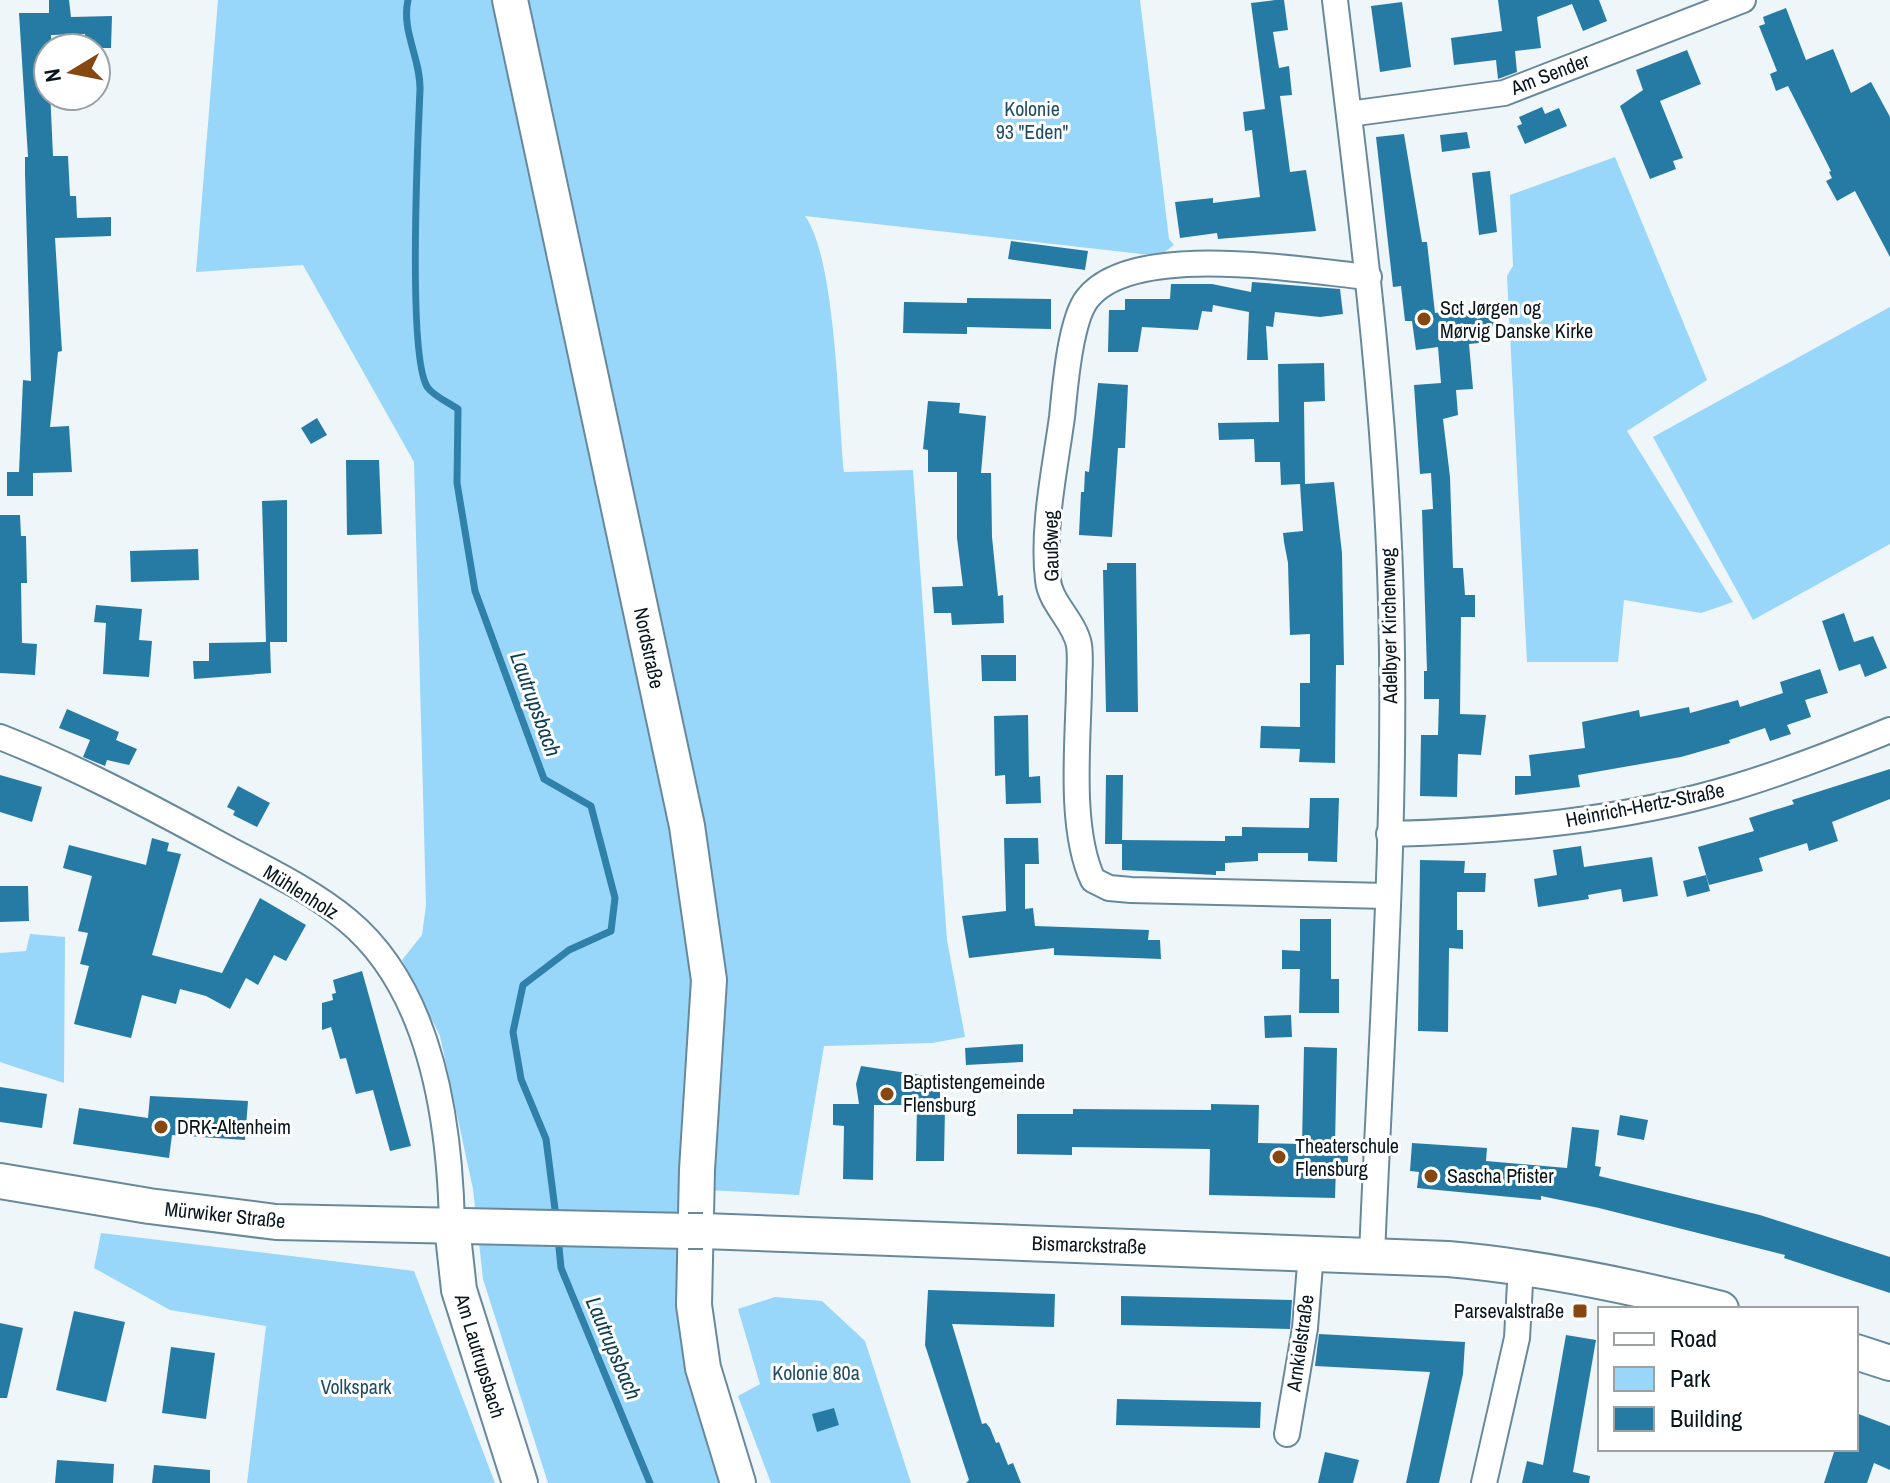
<svg xmlns="http://www.w3.org/2000/svg" width="1890" height="1483" viewBox="0 0 1890 1483" font-family="'Archivo Narrow',sans-serif">
	<style>
		.green { fill: #98d6fa }
		.lines { fill: none; stroke-linecap: round; stroke-linejoin: round }
		.stream { stroke: #2f81a9; stroke-width: 7 }
		.building { fill: #267ba5 }
		.street-casing { stroke: #68899c; stroke-width: 28 }
		.secondary-casing { stroke: #68899c; stroke-width: 38 }
		.street { stroke: #fff; stroke-width: 24 }
		.secondary { stroke: #fff; stroke-width: 34 }
		.secondary-bridge-casing { stroke: #68899c; stroke-width: 38; stroke-linecap: butt }
		.secondary-bridge { stroke: #fff; stroke-width: 34 }
		.poi-dot { fill: #874710; stroke: #fff; stroke-width: 3 }
		.labels { text-anchor: middle; stroke-width: 6; stroke-linejoin: round; paint-order: stroke }
		.street-label { font-size: 20px; fill: #08151c; stroke: #fff }
		.park-label { font-size: 20px; fill: #1f4c63; stroke: #fff }
		.poi-label { font-size: 20px; fill: #08151c; stroke: #fff; text-anchor: start }
		.water-label { font-size: 22px; font-style: italic; fill: #0f3e55; stroke: #fff }
	</style>
	<rect width="100%" height="100%" fill="#eff6fa"/>
	<!-- green -->
	<g class="green">
		<path d="M218 0H1140L1169 239 1174 245 1159 256 805 216C836 259 838 413 844 472L913 470 947 940 965 1037 932 1043 824 1046 799 1195 688 1189 681 1335 708 1450 721 1483H548L483 1279 473 1189 440 1036 402 960 422 935 426 905 414 462 303 265 196 272Z"/>
		<path d="M1615 157 1707 380 1627 431 1733 602 1701 613 1624 600 1618 662H1527L1507 276 1513 266 1510 195Z"/>
		<path d="M1890 307V544L1753 620 1653 437Z"/>
		<path d="M30 934 65 937 64 1083 0 1062V953L26 951Z"/>
		<path d="M101 1233 414 1271 495 1483H247L266 1326 170 1310 94 1268Z"/>
		<path d="M775 1297 822 1301 865 1341 911 1483H771L738 1396 760 1384 738 1309Z"/>
	</g>
	<g class="lines">
		<!-- stream -->
		<g class="stream">
			<path d="M408 0C401 31 421 59 420 90 418 136 407 360 428 388 434 396 449 403 458 409L457 483 475 591 544 779 591 806 615 898 611 931 569 950 523 985 513 1032 521 1079 546 1139 556 1217"/>
			<path d="M558 1237 561 1268 650 1483"/>
		</g>
	</g>
	<!-- building -->
	<g class="building">
		<path d="M49 0H69L71 17 112 16 111 48H86L85 34 51 35V45H48L53 156H68L70 196H76L77 218 111 217V236L55 238 62 351 58 352 50 427 69 426 72 472 33 473V496H7V472H19L23 380 31 381 25 174V157H28L19 13H49Z"/>
		<path d="M1275 0H1284L1288 30 1273 32 1279 68 1289 66 1292 95 1280 96 1290 172 1306 170 1316 231 1218 239 1217 233 1180 238 1175 202 1213 198V203L1260 197 1252 130 1245 131 1243 112 1265 109 1251 3Z"/>
		<path d="M1498 0H1599L1607 21 1583 31 1572 4 1537 17 1541 48 1515 51 1517 72 1498 79 1496 60 1454 65 1451 38 1502 31Z"/>
		<path d="M1402 2 1411 67 1380 72 1371 6Z"/>
		<path d="M1786 8 1806 60 1833 49 1851 93 1871 82 1890 117V257L1855 191 1837 201 1826 181 1832 178 1829 172 1831 171 1788 86 1776 91 1770 74 1777 71 1759 26 1765 24 1763 17Z"/>
		<path d="M1687 50 1701 84 1660 101 1683 158 1673 161 1676 169 1650 179 1620 106 1643 90 1636 70Z"/>
		<path d="M1542 107 1545 114 1559 108 1567 126 1525 144 1517 126 1522 124 1519 117Z"/>
		<path d="M1467 132 1470 148 1442 152 1440 135Z"/>
		<path d="M1404 134 1422 242H1427L1435 313 1441 312 1442 318 1496 308 1498 326 1479 328 1477 319 1479 343 1469 344 1473 389 1456 390 1458 415 1443 419 1450 477 1453 568H1463L1465 595H1475V617H1461L1460 714 1486 715 1481 755 1458 754 1457 797 1420 796 1421 735H1438L1439 699H1424V671H1427L1422 510 1433 509 1431 473 1420 474 1414 385 1441 383 1438 347 1416 350 1412 321H1405L1401 286 1393 287 1376 137Z"/>
		<path d="M1490 171 1497 232 1479 235 1472 173Z"/>
		<path d="M1011 241 1088 251 1085 270 1008 259Z"/>
		<path d="M1252 282 1340 289 1343 314 1320 317 1275 312 1273 327 1266 326 1268 360H1247L1249 312 1213 305 1212 312 1202 311 1198 330 1142 327 1138 352H1108L1109 310H1125V299H1170L1171 284H1212L1251 292Z"/>
		<path d="M967 298 1051 299V329L967 327V334L903 333 904 302 967 303Z"/>
		<path d="M1324 363 1325 401 1304 402 1305 484 1334 482 1342 553 1344 665H1336L1335 763 1299 762 1300 749 1260 748 1261 726 1300 727V683H1310V634L1290 635 1288 563 1284 542 1283 533 1303 531 1300 484 1281 485 1280 462H1255L1254 439 1219 440 1218 423 1279 422 1278 364Z"/>
		<path d="M1098 383 1128 385 1125 448H1118L1112 537 1079 535 1081 492H1084L1085 471 1089 472Z"/>
		<path d="M928 401 960 403 959 413 986 416 981 473H991L992 537 998 596 1003 595 1004 623 952 625 951 613H934L932 587 963 586 957 538V472H928V450L923 449Z"/>
		<path d="M317 418 327 435 311 444 301 428Z"/>
		<path d="M346 460H379L382 534 347 535Z"/>
		<path d="M287 500V642H270L271 673 194 679 193 661H209V643L266 642 262 501Z"/>
		<path d="M0 515H20L21 536H26L27 583H21L22 643 37 644 35 675 0 673Z"/>
		<path d="M198 549 199 580 131 582 130 551Z"/>
		<path d="M1107 563H1136L1138 712H1106L1103 570H1107Z"/>
		<path d="M96 605 142 609 139 640 152 641 149 677 103 674 106 623 94 622Z"/>
		<path d="M1844 613 1854 642 1873 636 1887 668 1865 677 1860 664 1839 671 1822 621Z"/>
		<path d="M981 655H1016V681H982Z"/>
		<path d="M1820 669 1828 693 1805 700 1811 717 1787 725 1791 734 1770 741 1765 728 1729 740 1730 743 1681 757 1578 775 1580 787 1515 795V776H1531L1529 755 1585 748 1582 722 1639 710 1640 717 1689 707 1690 713 1738 700 1740 707 1783 693 1780 682Z"/>
		<path d="M67 709 119 732 116 740 137 749 129 765 107 760 105 766 83 757 90 740 59 728Z"/>
		<path d="M1028 715 1029 777 1040 776 1041 803 1006 804 1005 775 995 776 994 716Z"/>
		<path d="M1890 769V799L1832 822 1838 841 1809 851 1807 843 1759 858 1763 871 1709 885 1698 847 1754 831 1749 818 1794 804 1792 800Z"/>
		<path d="M0 775 42 787 32 822 0 812Z"/>
		<path d="M1106 775H1123L1122 844H1105Z"/>
		<path d="M238 786 270 803 257 827 233 815 235 811 227 807Z"/>
		<path d="M1310 798H1339L1337 862 1308 861V853H1258V861L1225 863V871H1216V875L1122 870V840L1225 841V836H1242V827L1309 828Z"/>
		<path d="M152 838 169 843 167 851 181 854 152 955 222 973 260 898 306 925 286 961 274 955 258 985 246 978 230 1009 206 996 180 989 176 1004 142 995 131 1038 74 1024 89 966 80 964 88 933 78 931 92 876 63 868 69 845 146 865Z"/>
		<path d="M1004 838H1038L1039 864H1025V909L1033 908 1035 926 1149 930 1148 940H1160L1161 959 1054 955V948L969 958 962 916 1006 911Z"/>
		<path d="M1581 846 1584 867 1652 857 1658 896 1623 902 1621 889 1588 895 1589 899 1538 907 1534 879 1557 875 1553 850Z"/>
		<path d="M1420 860 1465 861 1464 873H1486L1485 892H1457V930H1463V949L1449 948 1448 1032 1418 1031Z"/>
		<path d="M1706 875 1710 891 1687 897 1683 881Z"/>
		<path d="M0 886H28L29 921 0 922Z"/>
		<path d="M1300 919H1331V979H1339V1013H1299L1300 969H1282V950L1300 951Z"/>
		<path d="M362 971 411 1146 390 1151 373 1090 356 1094 346 1058 340 1059 331 1027 322 1030V1003L333 1000 332 994 336 993 333 980Z"/>
		<path d="M1291 1015 1292 1037 1265 1038 1264 1016Z"/>
		<path d="M1023 1044V1062L966 1065 965 1048Z"/>
		<path d="M1304 1047 1337 1048 1335 1145 1348 1146V1168H1336L1335 1198 1209 1195 1210 1149 1072 1147V1155L1017 1154V1114H1073V1109L1211 1110V1104L1259 1105 1258 1143 1302 1144Z"/>
		<path d="M861 1066 933 1077 932 1086H940V1107H945L944 1161H916L917 1105H874L873 1180 843 1179 844 1126 833 1125V1104H859L856 1084Z"/>
		<path d="M0 1087 47 1094 42 1128 0 1122Z"/>
		<path d="M150 1096 248 1101 245 1140 172 1135 169 1158 73 1144 79 1108 148 1118Z"/>
		<path d="M1620 1115 1648 1120 1644 1140 1617 1135Z"/>
		<path d="M1572 1127 1599 1130 1595 1166 1601 1167 1599 1176 1760 1215 1890 1257V1293L1784 1258 1785 1255 1599 1208 1541 1196V1200L1417 1188 1419 1172 1410 1171 1412 1143 1487 1148 1486 1161 1567 1168Z"/>
		<path d="M928 1290 1055 1294 1054 1327 952 1324 982 1424 986 1423 990 1428 996 1443 999 1442 1008 1465 1013 1463 1021 1483H966L969 1480 925 1345Z"/>
		<path d="M1121 1296 1292 1300 1290 1329 1121 1325Z"/>
		<path d="M74 1311 125 1322 106 1402 56 1390Z"/>
		<path d="M0 1323 23 1328 7 1398H0Z"/>
		<path d="M1319 1334 1465 1342 1463 1374 1439 1483H1406L1430 1372 1315 1366Z"/>
		<path d="M1566 1335 1596 1340 1573 1472 1590 1476 1589 1483H1522L1527 1461 1543 1465Z"/>
		<path d="M171 1347 215 1353 206 1419 162 1413Z"/>
		<path d="M1117 1399 1261 1402 1260 1428 1116 1425Z"/>
		<path d="M834 1408 839 1425 817 1432 812 1414Z"/>
		<path d="M1856 1413 1890 1426V1470L1874 1463 1867 1483H1824L1835 1449H1856Z"/>
		<path d="M1325 1452 1359 1460 1353 1483H1318Z"/>
		<path d="M57 1460 114 1464 113 1483H55Z"/>
		<path d="M154 1465 210 1470V1483H152Z"/>
	</g>
	<g class="lines">
		<defs>
			<g id="street">
				<path d="M1335 0C1359 201 1386 401 1391 604 1397 821 1381 1038 1372 1255"/>
				<path d="M1349 114 1504 93 1743 0"/>
				<path d="M1369 277C1303 271 1132 240 1087 299 1070 321 1065 388 1062 417 1055 469 1042 527 1048 580 1050 603 1075 622 1079 645 1081 659 1079 674 1079 688 1078 744 1069 829 1093 880L1109 888 1131 890 1387 896"/>
				<path d="M0 737C74 766 142 802 212 840 257 865 307 887 347 920 432 990 450 1123 452 1226"/>
				<path d="M1389 834C1505 831 1623 821 1735 787 1788 771 1839 751 1890 730"/>
				<path d="M1287 1434 1305 1328 1311 1252"/>
				<path d="M1484 1483 1517 1338 1521 1265"/>
			</g>
			<g id="secondary">
				<path d="M510 0 687 826 709 980 697 1170 694 1305 703 1368 738 1483"/>
				<path d="M0 1181 149 1206 276 1222 688 1231"/>
				<path d="M452 1226 459 1290 520 1483"/>
				<path d="M703 1231 1448 1259C1541 1267 1631 1286 1721 1309"/>
				<path d="M1856 1352 1890 1363"/>
			</g>
		</defs>
		<!-- street casing -->
		<use href="#street" class="street-casing"/>
		<!-- secondary casing -->
		<use href="#secondary" class="secondary-casing"/>
		<!-- street -->
		<use href="#street" class="street"/>
		<!-- secondary -->
		<use href="#secondary" class="secondary"/>
		<defs>
			<path id="secondary-bridge" d="M688 1231H703"/>
		</defs>
		<!-- secondary-bridge casing -->
		<use href="#secondary-bridge" class="secondary-bridge-casing"/>
		<!-- secondary-bridge -->
		<use href="#secondary-bridge" class="secondary-bridge"/>
	</g>
	<!-- markers -->
	<g class="poi-dot">
		<circle cx="1424" cy="319" r="8"/>
		<circle cx="887" cy="1094" r="8"/>
		<circle cx="161" cy="1127" r="8"/>
		<circle cx="1279" cy="1157" r="8"/>
		<circle cx="1431" cy="1176" r="8"/>
		<rect x="1572" y="1303" width="16" height="16" rx="4"/>
	</g>
	<g class="labels">
		<!-- street labels -->
		<g class="street-label">
			<text transform="translate(1550 74) rotate(-21)" y="7">Am Sender</text>
			<text transform="translate(1051 546) rotate(-91)" y="7">Gaußweg</text>
			<text transform="translate(1389 626) rotate(-91)" y="7">Adelbyer Kirchenweg</text>
			<text transform="translate(649 648) rotate(78)" y="7">Nordstraße</text>
			<text transform="translate(1645 805) rotate(-11)" y="7">Heinrich-Hertz-Straße</text>
			<text transform="translate(301 892) rotate(32)" y="7">Mühlenholz</text>
			<text transform="translate(225 1215) rotate(6)" y="7">Mürwiker Straße</text>
			<text transform="translate(1089 1245) rotate(2)" y="7">Bismarckstraße</text>
			<text transform="translate(1300 1343) rotate(-82)" y="7">Arnkielstraße</text>
			<text transform="translate(480 1356) rotate(73)" y="7">Am Lautrupsbach</text>
		</g>
		<!-- park labels -->
		<g class="park-label">
			<text x="1032" y="116">Kolonie<tspan x="1032" dy="23">93 "Eden"</tspan></text>
			<text x="816" y="1380">Kolonie 80a</text>
			<text x="356" y="1394">Volkspark</text>
		</g>
		<!-- poi labels -->
		<g class="poi-label">
			<text x="1440" y="315">Sct Jørgen og<tspan x="1440" dy="23">Mørvig Danske Kirke</tspan></text>
			<text x="903" y="1089">Baptistengemeinde<tspan x="903" dy="23">Flensburg</tspan></text>
			<text x="177" y="1134">DRK-Altenheim</text>
			<text x="1295" y="1153">Theaterschule<tspan x="1295" dy="23">Flensburg</tspan></text>
			<text x="1447" y="1183">Sascha Pfister</text>
			<text x="1564" y="1318" text-anchor="end">Parsevalstraße</text>
		</g>
		<!-- water labels -->
		<g class="water-label">
			<text transform="translate(536 704) rotate(70)" y="8">Lautrupsbach</text>
			<text transform="translate(614 1348) rotate(67)" y="8">Lautrupsbach</text>
		</g>
	</g>
	<!-- legend -->
	<rect x="1598" y="1307" width="260" height="144" fill="#ffffff" stroke="#9ca1a4" stroke-width="2"/>
	<rect x="1614" y="1333" width="40" height="12" fill="#ffffff" stroke="#9ca1a4" stroke-width="2"/>
	<text x="1670" y="1347" font-size="24" fill="#08151c">Road</text>
	<rect x="1614" y="1367" width="40" height="24" fill="#98d6fa" stroke="#9ca1a4" stroke-width="2"/>
	<text x="1670" y="1387" font-size="24" fill="#08151c">Park</text>
	<rect x="1614" y="1407" width="40" height="24" fill="#267ba5" stroke="#9ca1a4" stroke-width="2"/>
	<text x="1670" y="1427" font-size="24" fill="#08151c">Building</text>
	<!-- north arrow -->
	<g transform="translate(72 72) rotate(260)"><circle r="38" fill="#ffffff" stroke="#9ca1a4" stroke-width="2"/>
	<path d="M0-6L14 30L0 20L-14 30Z" fill="#874710"/>
	<text y="-12" font-size="22" font-weight="bold" text-anchor="middle" fill="#08151c">N</text>
	</g>
</svg>
